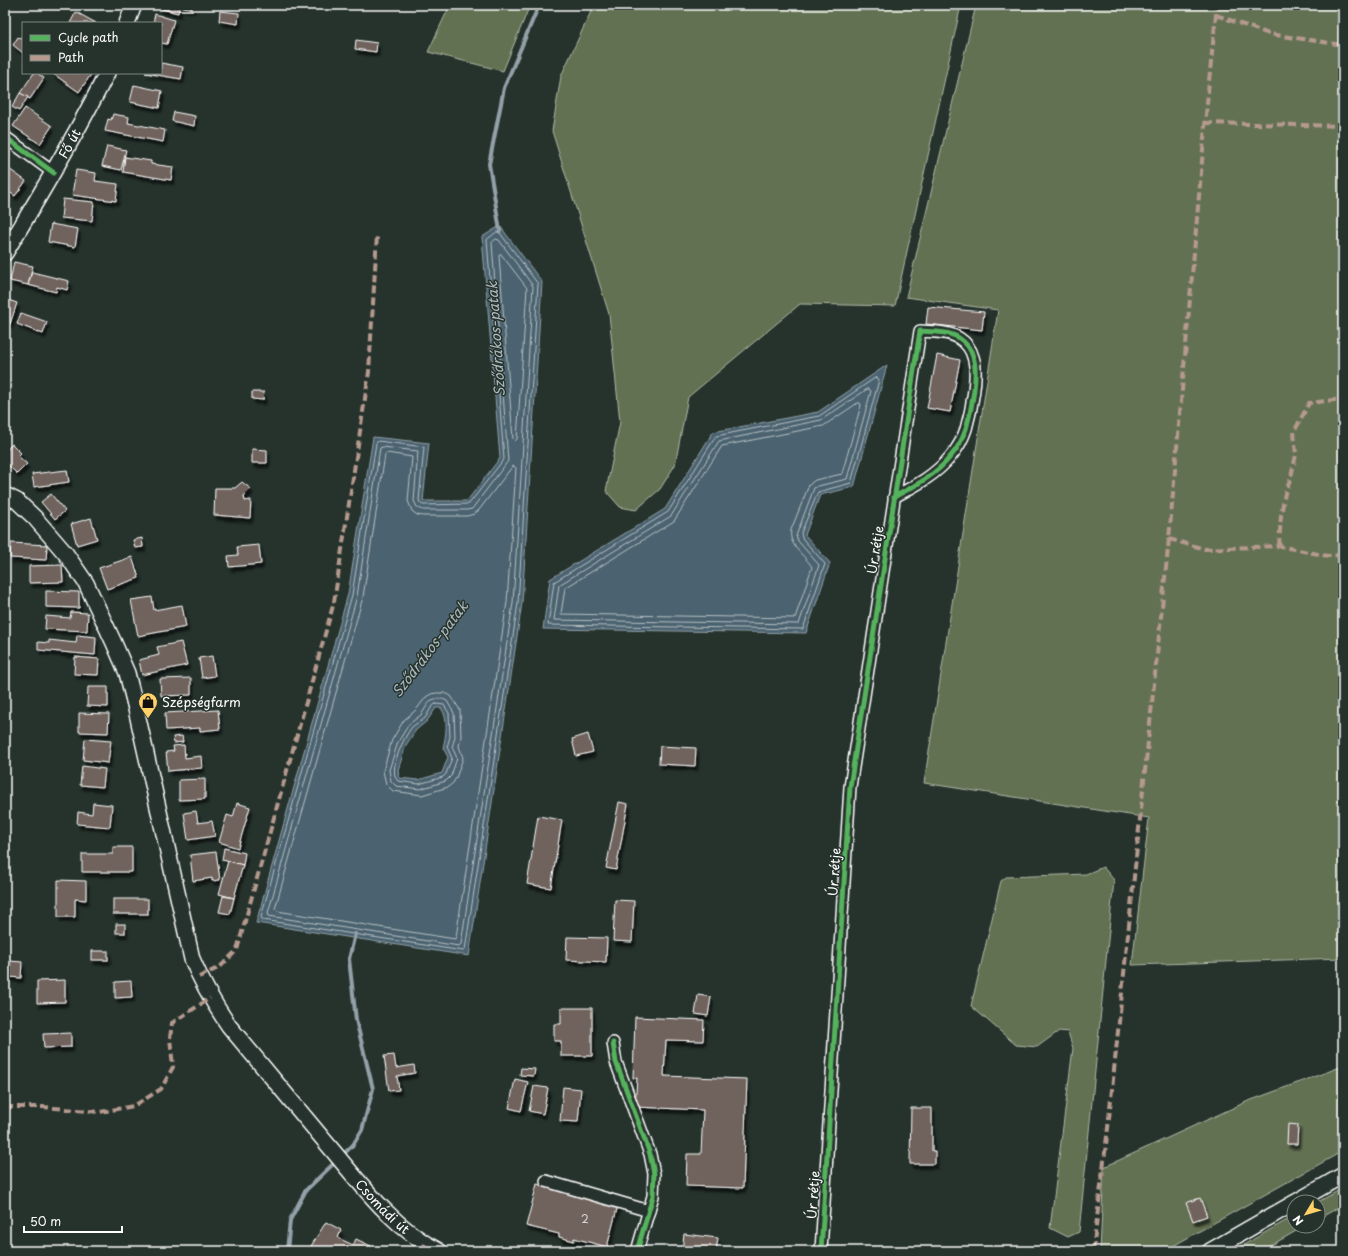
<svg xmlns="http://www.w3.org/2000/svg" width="1348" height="1256" viewBox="0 0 1348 1256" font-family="'Playpen Sans',sans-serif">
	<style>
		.green { fill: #637152; stroke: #b1b8a8 }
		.water { fill: #4b636f; stroke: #93a1a9; fill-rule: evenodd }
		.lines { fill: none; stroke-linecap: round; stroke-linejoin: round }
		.shore { stroke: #b7c1c5; stroke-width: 1 }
		.stream { stroke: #93a1a9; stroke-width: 4 }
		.building { fill: #70645d; stroke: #fff; filter: url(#shadow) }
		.street-casing { stroke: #fff; stroke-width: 14 }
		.secondary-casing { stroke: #fff; stroke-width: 18 }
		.street { stroke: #26332d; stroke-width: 11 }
		.secondary { stroke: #26332d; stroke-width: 15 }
		.quiet { stroke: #b69a8f; stroke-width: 4; stroke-dasharray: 8 4; stroke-linecap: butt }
		.cycleway-casing { stroke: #26332d; stroke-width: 8 }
		.cycleway { stroke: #56b35d; stroke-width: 5 }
		.labels { text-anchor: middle; stroke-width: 3; stroke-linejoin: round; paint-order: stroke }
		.number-label { font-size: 11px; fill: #dbd8d6 }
		.street-label { font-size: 13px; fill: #fff; stroke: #26332d }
		.poi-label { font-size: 13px; fill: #fff; stroke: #26332d; text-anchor: start }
		.water-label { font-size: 14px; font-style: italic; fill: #aeb9be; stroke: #26332d }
	</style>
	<defs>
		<filter id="shadow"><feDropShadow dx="2.5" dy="4.5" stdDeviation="1" flood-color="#0009"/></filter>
	</defs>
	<rect width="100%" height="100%" fill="#26332d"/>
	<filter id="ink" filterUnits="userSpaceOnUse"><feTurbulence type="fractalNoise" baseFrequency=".025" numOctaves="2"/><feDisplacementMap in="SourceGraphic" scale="8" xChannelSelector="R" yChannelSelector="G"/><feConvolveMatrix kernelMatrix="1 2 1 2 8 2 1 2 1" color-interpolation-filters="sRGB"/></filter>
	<g filter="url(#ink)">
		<!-- green -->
		<g class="green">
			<path d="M450 5H530L503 71 428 52Z"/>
			<path d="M594 5H961L895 306 800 304 688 397 675 465 660 489 636 510 620 507 606 491 620 422 609 314 552 131 561 76Z"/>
			<path d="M976 5H1343V958L1132 965 1149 818 924 783 998 310 906 297Z"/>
			<path d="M1103 867 1114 880 1079 1232 1068 1237 1050 1228 1073 1048 1068 1032 1059 1031 1037 1047 1016 1045 971 1006 1001 881 1006 877 1086 874Z"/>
			<path d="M1343 1066V1151L1164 1251H1100L1104 1167 1246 1102Z"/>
			<path d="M1343 1188V1205L1318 1219V1202Z"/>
			<path d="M1294 1216V1226H1305L1261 1251H1233Z"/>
		</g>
		<!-- water -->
		<g class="water">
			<path d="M500 226 542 282 522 603 469 956 256 923 348 594 373 437 429 443 423 501H467L500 458 482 237ZM436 708H441C449 719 446 735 443 748L448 757 442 773 418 780 399 778 398 770 406 745 416 730 427 721Z"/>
			<path d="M887 365 854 487 820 495 805 535 830 563 806 633 543 629 550 579 665 509 713 432 818 412Z"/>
		</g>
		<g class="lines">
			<!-- shore -->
			<g class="shore">
				<path d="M497 232 500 233 538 284 518 603 465 950 463 951 263 920 261 917 352 595 376 443 378 441 424 447 419 500 420 503 423 505 469 504 504 459 487 240Z"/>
				<path d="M496 239 499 240 533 286 513 603 461 944 459 946 269 916 268 913 357 596 380 448 382 447 418 451 414 501 417 507 423 510H467L472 509 508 461 492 243Z"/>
				<path d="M501 254 527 288 517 439 515 441 513 439 499 256Z"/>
				<path d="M877 377 879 380 851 483 818 492 801 533 802 538 825 564 803 629 548 625 554 582 668 512 716 436 819 416Z"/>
				<path d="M868 389 870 390 871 391 847 479 818 486 814 488 796 536 798 541 819 565 799 624 554 620 559 585 671 516 719 441 821 420Z"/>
				<path d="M858 403H860L861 405 842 474 815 480 809 485 791 530C788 546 805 555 812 567L795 618 561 614 565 588 674 521 722 446 823 426Z"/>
				<path d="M387 453 412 457 408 501 412 511 417 515 423 516H467L474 514 479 510 512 467 514 466 516 468 507 602 456 937 455 939 277 911 275 909 363 597 385 455Z"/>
				<path d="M437 693H445L451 696 460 710 461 737 459 746 463 758 456 778 453 783 448 787 422 795 393 791 386 784 383 771 392 740 404 720 416 710 426 697 431 694Z"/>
				<path d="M435 699H443L447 701 454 713 455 737 452 747 457 758 451 776 446 781 420 789 396 786 391 781 389 770 398 742 409 724 421 715 430 701Z"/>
				<path d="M436 704 444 705 449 713 450 737 447 747 452 758 446 774 443 777 419 784 398 781C387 771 404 737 412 727 416 723 421 722 425 718 429 713 430 706 436 704Z"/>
			</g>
			<!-- stream -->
			<g class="stream">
				<path d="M500 231 489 164 504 88 539 5"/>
				<path d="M287 1251 290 1220 306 1190 353 1145 362 1130 373 1089 356 1020 349 959 355 934"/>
			</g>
		</g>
		<!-- building -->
		<g class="building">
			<path d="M159 5H193L192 9 180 6 178 13 158 8Z"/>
			<path d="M220 11 239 13 238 24 219 21Z"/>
			<path d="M76 12 96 23H70Z"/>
			<path d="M155 14 174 20 167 44 161 43V23H153Z"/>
			<path d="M18 37 23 40V53L13 45Z"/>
			<path d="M356 40 377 43 376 52 355 49Z"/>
			<path d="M161 63 183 67 181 79 145 73H161Z"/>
			<path d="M34 73H37L44 78 30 99 20 93Z"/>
			<path d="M52 73H92L79 92Z"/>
			<path d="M134 85 162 91 159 108 130 102Z"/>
			<path d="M20 93 28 97 19 111 12 107Z"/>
			<path d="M25 108 52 126 40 144 13 126Z"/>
			<path d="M174 112 195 116 194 126 172 121Z"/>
			<path d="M113 114 129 117 128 123 165 130 163 142 105 131 108 119 111 120Z"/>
			<path d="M107 146 126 150 121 170 102 166Z"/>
			<path d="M125 157 151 161V164L173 167 171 180 123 172Z"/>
			<path d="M9 169 26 181 15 196 5 189V175Z"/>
			<path d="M76 170 96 173 95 181 118 184 116 201 72 195Z"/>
			<path d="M63 199 94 202 92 221 61 218Z"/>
			<path d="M51 224 78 229 75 247 48 242Z"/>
			<path d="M14 262 33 266 28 285 10 281Z"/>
			<path d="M32 272 69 281 67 290 57 287 56 292 28 285Z"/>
			<path d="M5 299 17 303 10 324 5 322Z"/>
			<path d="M928 307 984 312 982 330 926 324Z"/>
			<path d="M21 313 47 322 43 334 17 324Z"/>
			<path d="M937 355 960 360 950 412 927 408Z"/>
			<path d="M252 392H264L263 400 252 399Z"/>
			<path d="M12 444 21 453 18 456 27 464 17 474 5 462V452Z"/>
			<path d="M252 449 267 450V463H252Z"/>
			<path d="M67 470 69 482 34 487 32 474Z"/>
			<path d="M242 482 251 489 244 496 245 501 251 500 250 518 214 515 215 488H235Z"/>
			<path d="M51 494 65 511 55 519 41 502Z"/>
			<path d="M91 518 97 539 77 545 71 524Z"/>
			<path d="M142 538 143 547 135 548 133 540Z"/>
			<path d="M11 543 47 545 46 560 10 558Z"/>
			<path d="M259 545 261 564 229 567 228 556 238 555 237 547Z"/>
			<path d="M132 557 139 578 107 589 99 568Z"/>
			<path d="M62 565 63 582 29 583V566Z"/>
			<path d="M46 591 79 592V608L46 607Z"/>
			<path d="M152 597 154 610 182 605 186 627 138 636 131 600Z"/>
			<path d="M71 612 88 613 87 631 45 629 46 616 70 618Z"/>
			<path d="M77 635 96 637 95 655 38 650V642L49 643V640L76 643Z"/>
			<path d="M181 642 187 665 142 675 139 660 159 655 157 647Z"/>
			<path d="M212 656 215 676 202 678 199 658Z"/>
			<path d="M75 657 99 659 98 675 74 674Z"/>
			<path d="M191 678V695L161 696 160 679Z"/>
			<path d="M88 687H108V707L87 706Z"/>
			<path d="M218 710 220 729 200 731V728L166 730 165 713Z"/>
			<path d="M79 713 109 714 108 733 79 732Z"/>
			<path d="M588 734 593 752 576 756 572 739Z"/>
			<path d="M182 736 183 742 174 743 173 737Z"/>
			<path d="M85 739 111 741 108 763 83 760Z"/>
			<path d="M184 745 185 758 201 756 202 768 168 771 166 752 174 751 173 746Z"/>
			<path d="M660 746 696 748 695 766 659 764Z"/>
			<path d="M82 766 105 769 103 787 80 785Z"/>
			<path d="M205 779V799L179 800V780Z"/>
			<path d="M619 802 628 804 616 870 606 868Z"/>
			<path d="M93 803 112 805 110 827 77 824 78 812 92 814Z"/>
			<path d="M237 803 250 807 238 848 219 842 227 815 233 817Z"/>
			<path d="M196 811 198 823 212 821 215 836 188 840 184 813Z"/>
			<path d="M538 816 562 820 551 888 527 884Z"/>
			<path d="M113 847H132V872H82V854H113Z"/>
			<path d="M224 848 245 853 243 865 222 860Z"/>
			<path d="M216 852 220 880 212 881V878L193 881 190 855Z"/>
			<path d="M228 861 243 865 234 898 219 894Z"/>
			<path d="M58 880 86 881V900L75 899V917H58Z"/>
			<path d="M223 896 234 898 230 914 219 912Z"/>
			<rect x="113" y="899" width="35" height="15"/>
			<path d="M615 900 634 901 632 942 613 941Z"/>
			<rect x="116" y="924" width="9" height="9"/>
			<path d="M567 937 607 938 606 962 566 960Z"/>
			<rect x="92" y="951" width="16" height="9"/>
			<path d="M10 961 22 962 21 978 9 977Z"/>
			<path d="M65 980V1002L37 1003V981Z"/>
			<path d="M131 981 132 997 115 998V982Z"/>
			<path d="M698 995 711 997 708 1016 695 1014Z"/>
			<path d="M561 1008H592V1056H561V1041H554V1024H561Z"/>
			<path d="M635 1017 704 1020 703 1041 666 1040 664 1076 747 1079 743 1188 686 1186 687 1154H701L703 1110 635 1107 637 1078H633Z"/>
			<path d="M71 1033V1047L44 1048 43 1034Z"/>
			<path d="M394 1055 396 1068 414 1065 415 1073 397 1076 399 1090 389 1091 384 1056Z"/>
			<path d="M521 1068 535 1069 534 1076 520 1075Z"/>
			<path d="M515 1079 528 1082 521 1111 509 1108Z"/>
			<path d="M534 1086 548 1088 543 1114 529 1111Z"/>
			<path d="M563 1087 581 1089 578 1122 560 1121Z"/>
			<path d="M911 1108H932V1151H935V1164H910Z"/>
			<path d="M1288 1124 1298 1125 1297 1144H1287Z"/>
			<path d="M537 1184 618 1205 607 1247 574 1238V1241L559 1237V1234L526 1226Z"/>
			<path d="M1200 1198 1207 1216 1193 1221 1186 1203Z"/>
			<path d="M326 1222 341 1230 338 1238 353 1245 356 1239 371 1246 370 1251H308Z"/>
			<path d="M684 1234 718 1238 716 1251H682Z"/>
		</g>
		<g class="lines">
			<defs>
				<g id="street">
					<path d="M5 137 54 173"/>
					<path d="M613 1043 616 1062 650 1154 654 1174 653 1196 637 1251"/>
					<path d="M546 1181 649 1211"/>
					<path d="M821 1251 850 787 920 331C932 332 948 331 959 338 965 342 971 349 973 357 979 373 971 412 966 429 963 438 957 449 951 456 936 475 915 486 894 497"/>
				</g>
				<g id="secondary">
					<path d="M127 23 134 5"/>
					<path id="s1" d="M5 253C41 194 76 135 107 73"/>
					<path id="s2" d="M5 495 17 501 35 518 66 554 86 583 114 643 127 673 136 709 192 959C202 983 214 1004 229 1026 262 1066 295 1105 328 1145 361 1184 393 1228 439 1251"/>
					<path d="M1296 1202 1343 1175"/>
					<path d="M1210 1251 1294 1203"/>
				</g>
			</defs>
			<!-- street casing -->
			<use href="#street" class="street-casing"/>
			<!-- secondary casing -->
			<use href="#secondary" class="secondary-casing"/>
			<!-- street -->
			<use href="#street" class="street"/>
			<!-- secondary -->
			<use href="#secondary" class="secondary"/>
			<!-- quiet -->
			<g class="quiet">
				<path d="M1216 15 1269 34 1343 45"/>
				<path d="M1205 123 1343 126"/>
				<path d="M1169 539 1205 549 1279 546 1328 556 1343 555"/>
				<path d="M1279 546 1281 515 1285 493 1290 481 1296 455 1294 432 1309 403 1343 399"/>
				<path d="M199 977 220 967 237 950 334 602 369 372 377 235"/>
				<path d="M5 1107H43L100 1112 134 1106 161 1089 173 1067 170 1038 172 1023 210 998"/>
				<path d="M422 1251 425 1244"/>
				<path d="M1093 1251 1108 1128 1169 539 1209 81 1217 5"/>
			</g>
			<defs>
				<g id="cycleway">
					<path d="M5 137 54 173"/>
					<path d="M613 1043 616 1062 650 1154 654 1174 653 1196 637 1251"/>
					<path d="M821 1251 850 787 920 331C932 332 948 331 959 338 965 342 971 349 973 357 979 373 971 412 966 429 963 438 957 449 951 456 936 475 915 486 894 497"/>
				</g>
			</defs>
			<!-- cycleway casing -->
			<use href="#cycleway" class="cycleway-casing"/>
			<!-- cycleway -->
			<use href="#cycleway" class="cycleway"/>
		</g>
	</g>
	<!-- icons -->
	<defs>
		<symbol id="shop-pin" viewBox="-11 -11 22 30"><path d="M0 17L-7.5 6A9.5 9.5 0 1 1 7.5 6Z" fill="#ffd166" stroke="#26332d"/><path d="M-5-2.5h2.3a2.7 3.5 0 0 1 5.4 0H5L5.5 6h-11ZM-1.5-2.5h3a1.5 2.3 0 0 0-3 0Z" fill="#111"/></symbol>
	</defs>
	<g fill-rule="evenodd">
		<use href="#shop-pin" x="137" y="691" width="22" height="30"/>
	</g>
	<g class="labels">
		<!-- number labels -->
		<g class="number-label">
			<text x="585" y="1223">2</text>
		</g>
		<!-- street labels -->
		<g class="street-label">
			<text dy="5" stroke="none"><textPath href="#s1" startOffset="127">Fő út</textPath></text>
			<text transform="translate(875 550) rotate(-81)" y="5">Úr rétje</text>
			<text transform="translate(834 872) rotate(-86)" y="5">Úr rétje</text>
			<text transform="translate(813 1195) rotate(-86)" y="5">Úr rétje</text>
			<text dy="5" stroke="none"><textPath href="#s2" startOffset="827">Csomádi út</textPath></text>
		</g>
		<!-- poi labels -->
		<g class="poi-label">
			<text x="162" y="707">Szépségfarm</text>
		</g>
		<!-- water labels -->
		<g class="water-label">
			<text transform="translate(496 339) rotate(-94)" y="5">Sződrákos-patak</text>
			<text transform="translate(430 649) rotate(-53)" y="5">Sződrákos-patak</text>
		</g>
	</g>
	<!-- margin -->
	<rect width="1348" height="1256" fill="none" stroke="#26332d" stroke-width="20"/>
	<rect x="10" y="10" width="1328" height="1236" fill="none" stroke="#fff" stroke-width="1.5" filter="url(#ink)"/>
	<!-- legend -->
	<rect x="22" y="22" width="140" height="52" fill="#26332d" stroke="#7d8581"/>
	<rect x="30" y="35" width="20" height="6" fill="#56b35d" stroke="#7d8581"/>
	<text x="58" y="42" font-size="12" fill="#ffffff">Cycle path</text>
	<rect x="30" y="55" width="20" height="6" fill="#b69a8f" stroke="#7d8581"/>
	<text x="58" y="62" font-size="12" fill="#ffffff">Path</text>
	<!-- north arrow -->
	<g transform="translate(1306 1214) rotate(232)"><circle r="19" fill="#26332d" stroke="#7d8581"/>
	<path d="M0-3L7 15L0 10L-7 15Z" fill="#ffd166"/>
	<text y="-6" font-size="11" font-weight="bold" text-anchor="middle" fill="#ffffff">N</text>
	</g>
	<!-- scale -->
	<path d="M24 1226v6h98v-6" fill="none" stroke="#ffffff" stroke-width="2"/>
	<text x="30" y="1226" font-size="12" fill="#ffffff" stroke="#26332d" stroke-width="3" paint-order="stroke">50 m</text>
</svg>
